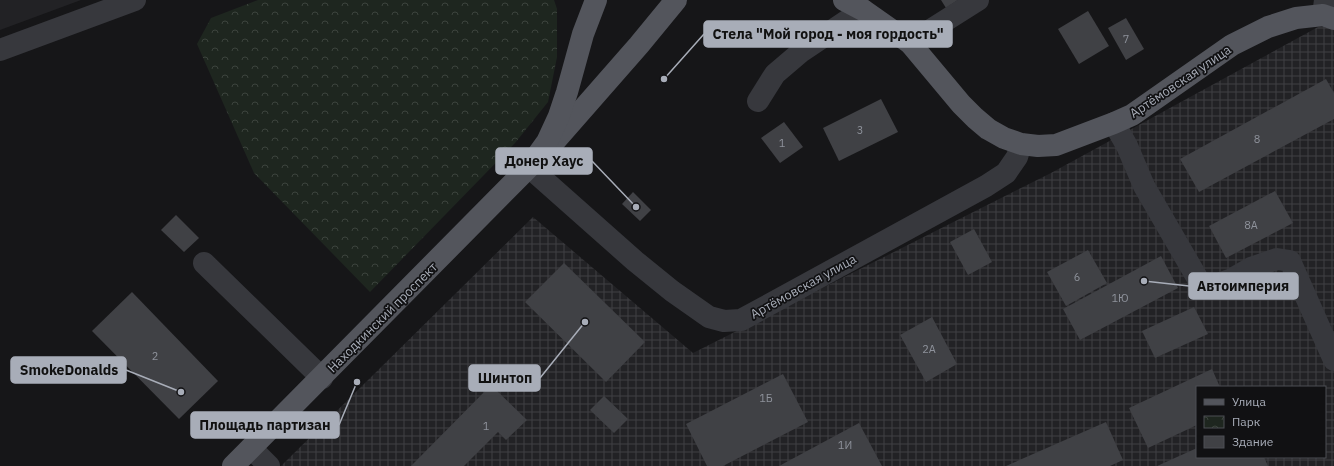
<svg xmlns="http://www.w3.org/2000/svg" width="1334" height="466" viewBox="0 0 1334 466" font-family="'IBM Plex Sans',sans-serif">
	<style>
		.built { fill: #222225 }
		.industrial { fill: url(#industrial-grid); fill-rule: evenodd }
		.park { fill: url(#park-crowns) }
		.building { fill: #404145 }
		.lines { fill: none; stroke-linecap: round; stroke-linejoin: round }
		.minor { stroke: #37383d; stroke-width: 22 }
		.major { stroke: #53555c; stroke-width: 22 }
		.labels { text-anchor: middle; stroke-width: 3.5; stroke-linejoin: round; paint-order: stroke }
		.number-label { font-size: 11px; fill: #8e929b }
		.street-label { font-size: 13px; fill: #a8adb8; stroke: #111113 }
		.leader { fill: none; stroke: #a8adb8; stroke-width: 1.5 }
		.callout-dot { fill: #a8adb8; stroke: #111113; stroke-width: 1.5 }
		.callout { fill: #a8adb8; stroke: #a8adb8; stroke-width: 1.5 }
		.callout-label { font-size: 14px; text-anchor: middle; font-weight: bold; fill: #111 }
	</style>
	<defs>
		<pattern id="industrial-grid" width="8" height="8" patternUnits="userSpaceOnUse"><rect width="8" height="8" fill="#222225"/><path d="M0 4h8M4 0v8" fill="none" stroke="#3f3f43"/></pattern>
		<pattern id="park-crowns" width="20" height="18" patternUnits="userSpaceOnUse"><rect width="20" height="18" fill="#1e261f"/><path d="M2 6a3 3 0 1 1 6 0M12 15a3 3 0 1 1 6 0" fill="none" stroke="#3c433d"/></pattern>
	</defs>
	<rect width="100%" height="100%" fill="#161618"/>
	<!-- built -->
	<path class="built" d="M0 0H81L0 30Z"/>
	<!-- industrial -->
	<path class="industrial" d="M1329 21 1334 28V466H281L533 217 693 353 1051 173ZM1197 387H1325V457H1197Z"/>
	<!-- park -->
	<path class="park" d="M258 0H554L557 9V57L548 102 515 143 370 292 254 173 197 44 211 18Z"/>
	<!-- building -->
	<g class="building">
		<path d="M941 0H958L946 8Z"/>
		<path d="M1088 11 1109 46 1079 64 1058 29Z"/>
		<path d="M1126 18 1144 49 1126 60 1108 28Z"/>
		<path d="M1326 79 1334 93V119L1199 192 1180 159Z"/>
		<path d="M881 99 898 132 839 161 823 128Z"/>
		<path d="M784 122 803 147 780 163 761 138Z"/>
		<path d="M1275 191 1293 223 1226 258 1209 226Z"/>
		<path d="M633 192 651 210 640 221 622 204Z"/>
		<path d="M176 215 199 238 184 252 161 230Z"/>
		<path d="M974 229 992 262 968 275 950 242Z"/>
		<path d="M1088 250 1107 283 1066 306 1047 272Z"/>
		<path d="M1161 256 1178 288 1080 340 1063 309Z"/>
		<path d="M564 263 645 342 606 382 525 302Z"/>
		<path d="M132 292 218 381 179 419 92 331Z"/>
		<path d="M1194 307 1208 334 1155 358 1142 331Z"/>
		<path d="M932 317 957 364 926 382 900 335Z"/>
		<path d="M1212 369 1220 387H1197V425L1148 448 1129 408Z"/>
		<path d="M783 374 808 422 723 466H707L686 424Z"/>
		<path d="M491 385 527 420 506 440 498 432 464 466H411Z"/>
		<path d="M604 396 628 419 614 433 590 410Z"/>
		<path d="M1106 422 1123 460 1110 466H1006Z"/>
		<path d="M859 423 882 466H779Z"/>
		<path d="M1197 448V457H1264L1268 466H1157Z"/>
	</g>
	<g class="lines">
		<!-- minor -->
		<g class="minor">
			<path d="M1323 15 1325 0"/>
			<path d="M910 43 978 0"/>
			<path d="M0 50 135 0"/>
			<path d="M758 101 775 74 802 51 863 10"/>
			<path d="M1114 123 1127 146 1144 186 1199 281 1213 286 1232 279 1251 268 1277 259 1290 261 1334 360"/>
			<path d="M529 167 635 261 672 291 709 317 724 321 741 320 986 186 1006 173 1017 157 1021 144"/>
			<path d="M204 263 322 378"/>
			<path d="M251 448 269 466"/>
		</g>
		<!-- major -->
		<g class="major">
			<path d="M844 0 863 10 910 43 961 104 975 118 988 129 1004 138 1021 144 1038 146 1056 145 1114 123 1132 115 1232 45 1268 27 1296 18 1323 15 1334 19"/>
			<path d="M554 142 639 45 676 0"/>
			<path d="M233 466 529 167 547 142 559 116 567 92 583 34 596 0"/>
		</g>
	</g>
	<g class="labels">
		<!-- number labels -->
		<g class="number-label">
			<text x="1126" y="43">7</text>
			<text x="860" y="134">3</text>
			<text x="1257" y="143">8</text>
			<text x="782" y="147">1</text>
			<text x="1251" y="229">8А</text>
			<text x="1077" y="281">6</text>
			<text x="1120" y="302">1Ю</text>
			<text x="929" y="353">2А</text>
			<text x="155" y="360">2</text>
			<text x="766" y="402">1Б</text>
			<text x="486" y="430">1</text>
			<text x="845" y="449">1И</text>
		</g>
		<!-- street labels -->
		<g class="street-label">
			<text transform="translate(1180 81) rotate(-34)" y="5">Артёмовская улица</text>
			<text transform="translate(803 286) rotate(-29)" y="5">Артёмовская улица</text>
			<text transform="translate(382 317) rotate(-45)" y="5">Находкинский проспект</text>
		</g>
	</g>
	<!-- callouts -->
	<path class="leader" d="M664 79L704 34M636 207L592 161M1144 281L1189 286M181 392L126 370M585 322L540 378M357 382L339 425"/>
	<g class="callout-dot">
		<circle cx="664" cy="79" r="4"/>
		<circle cx="636" cy="207" r="4"/>
		<circle cx="1144" cy="281" r="4"/>
		<circle cx="181" cy="392" r="4"/>
		<circle cx="585" cy="322" r="4"/>
		<circle cx="357" cy="382" r="4"/>
	</g>
	<g class="callout">
		<rect x="704" y="21" width="248" height="26" rx="4"/>
		<rect x="496" y="148" width="96" height="26" rx="4"/>
		<rect x="1189" y="273" width="109" height="26" rx="4"/>
		<rect x="11" y="357" width="115" height="26" rx="4"/>
		<rect x="469" y="365" width="71" height="26" rx="4"/>
		<rect x="191" y="412" width="148" height="26" rx="4"/>
	</g>
	<g class="callout-label">
		<text x="828" y="39">Стела "Мой город - моя гордость"</text>
		<text x="544" y="166">Донер Хаус</text>
		<text x="1243" y="291">Автоимперия</text>
		<text x="69" y="375">SmokeDonalds</text>
		<text x="505" y="383">Шинтоп</text>
		<text x="265" y="430">Площадь партизан</text>
	</g>
	<!-- legend -->
	<rect x="1196" y="386" width="130" height="72" fill="#111113" stroke="#4d4f55"/>
	<rect x="1204" y="399" width="20" height="6" fill="#53555c" stroke="#4d4f55"/>
	<text x="1232" y="406" font-size="12" fill="#a8adb8">Улица</text>
	<rect x="1204" y="416" width="20" height="12" fill="url(#park-crowns)" stroke="#4d4f55"/>
	<text x="1232" y="426" font-size="12" fill="#a8adb8">Парк</text>
	<rect x="1204" y="436" width="20" height="12" fill="#404145" stroke="#4d4f55"/>
	<text x="1232" y="446" font-size="12" fill="#a8adb8">Здание</text>
</svg>
